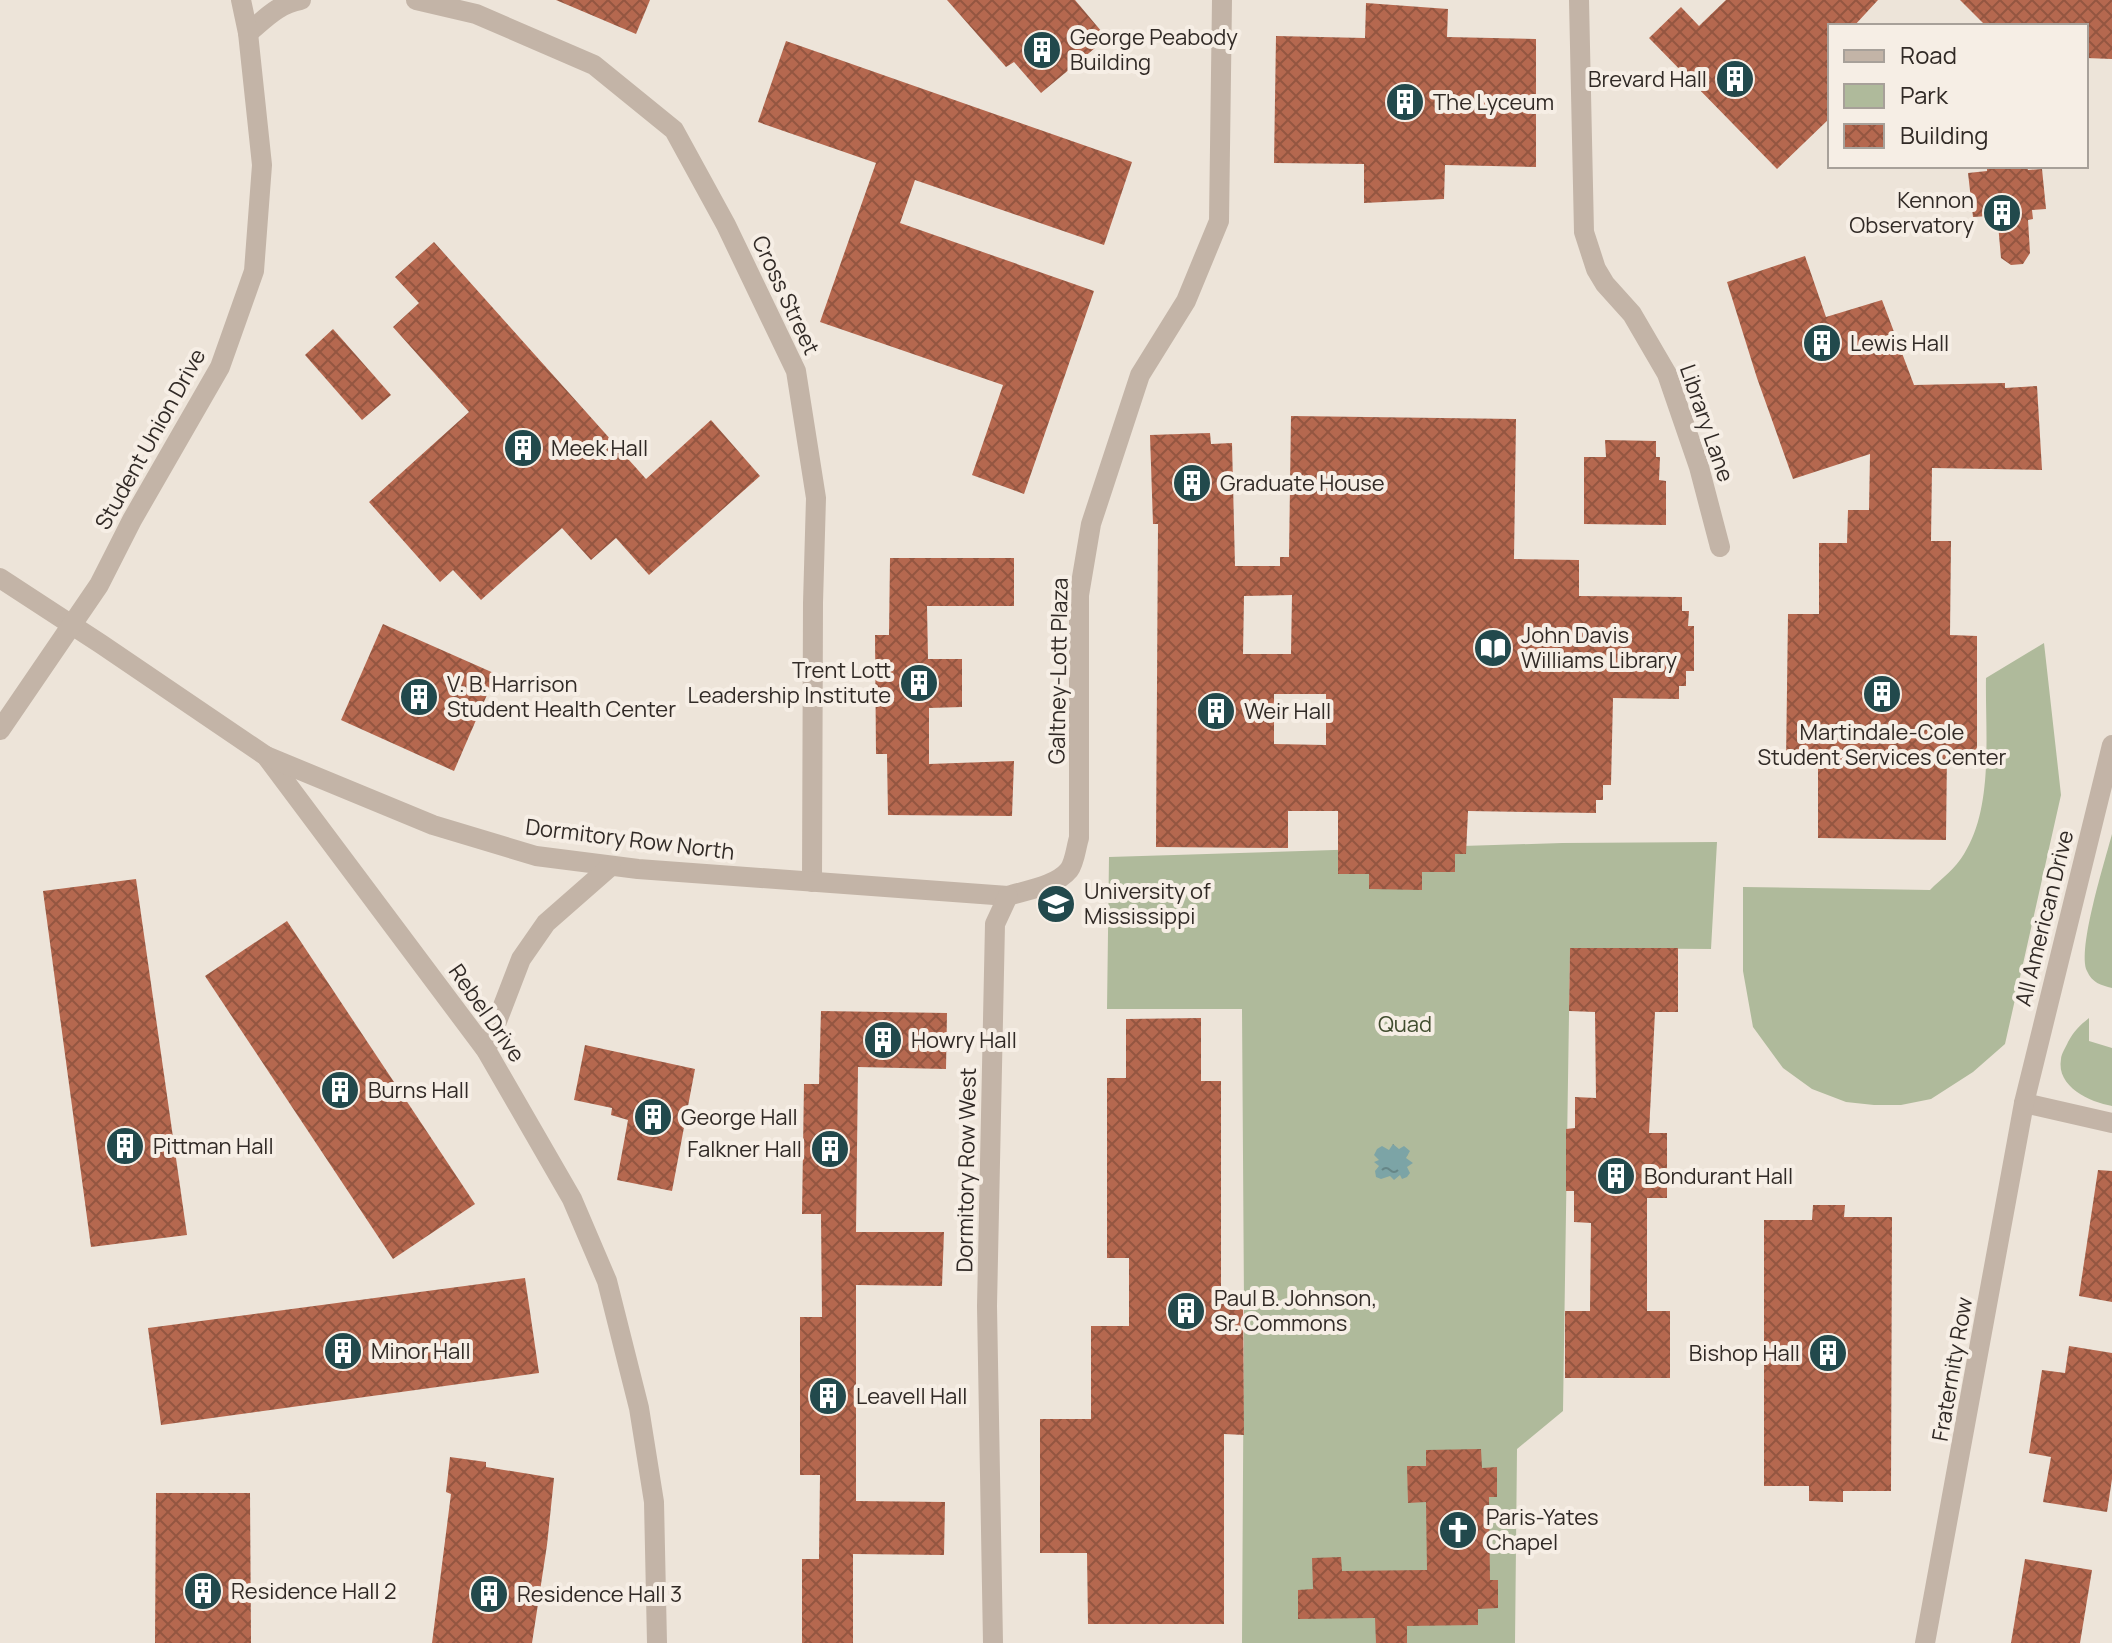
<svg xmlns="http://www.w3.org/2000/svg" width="2112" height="1643" viewBox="0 0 2112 1643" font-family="Manrope,sans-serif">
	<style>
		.green { fill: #afba9b }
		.water { fill: url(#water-ripples) }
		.building { fill: url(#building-cross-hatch); fill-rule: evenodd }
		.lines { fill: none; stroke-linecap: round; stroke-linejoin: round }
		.minor { stroke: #c3b4a7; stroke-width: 20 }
		.labels { text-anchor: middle; stroke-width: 8; stroke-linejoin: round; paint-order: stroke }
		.poi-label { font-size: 22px; fill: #312a26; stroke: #f6eee5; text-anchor: start }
		.street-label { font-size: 22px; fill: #312a26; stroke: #f6eee5 }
		.park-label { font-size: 22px; fill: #404c2e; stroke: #f6eee5 }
	</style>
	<defs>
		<pattern id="water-ripples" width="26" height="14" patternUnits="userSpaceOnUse" patternTransform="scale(2)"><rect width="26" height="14" fill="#7ca4a6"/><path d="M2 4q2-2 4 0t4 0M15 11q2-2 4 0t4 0" fill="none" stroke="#668687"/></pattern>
		<pattern id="building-cross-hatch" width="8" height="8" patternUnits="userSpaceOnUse" patternTransform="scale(2)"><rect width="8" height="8" fill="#b5684f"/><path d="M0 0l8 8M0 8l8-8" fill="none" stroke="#945641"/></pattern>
	</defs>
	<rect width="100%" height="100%" fill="#ede4d9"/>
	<!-- green -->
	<g class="green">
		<path d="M2044 643 2061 795 2005 1044 1973 1072 1931 1099 1901 1105H1874L1846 1102 1812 1089 1783 1068 1753 1027 1743 971V887L1930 890C1941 879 1956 868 1964 854 1994 806 1985 733 1986 678Z"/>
		<path d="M2112 834V988C2101 985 2092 983 2087 971 2077 949 2105 861 2112 834Z"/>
		<path d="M1717 842 1711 949 1570 948 1563 1411 1517 1449 1515 1643H1242L1244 1304 1242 1009H1107L1109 857 1562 843Z"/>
		<path d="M2089 1018V1041L2112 1048V1106C2090 1102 2056 1087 2061 1059 2061 1054 2066 1047 2068 1042 2074 1031 2079 1026 2089 1018Z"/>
	</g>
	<!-- water -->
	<path class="water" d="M1393 1144 1399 1149 1404 1146 1410 1151 1406 1158 1413 1163 1407 1167 1410 1173 1407 1177 1402 1179 1400 1175 1394 1180 1390 1176 1381 1179 1376 1177 1375 1171 1379 1166 1374 1162 1379 1160 1374 1155 1377 1149 1382 1146 1389 1150Z"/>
	<!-- building -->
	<g class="building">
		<path d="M556 0H650L636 34Z"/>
		<path d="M947 0H1075L1107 38 1041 93 1014 62 1006 67Z"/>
		<path d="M1726 0H1878L1854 26H1830V118L1777 169 1649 38 1681 7 1699 26Z"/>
		<path d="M1960 0H2112V59L2086 58V26H1986Z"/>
		<path d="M1366 3 1448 9 1447 37 1536 39V167L1445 165 1444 199 1364 203V164L1274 163 1276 36 1365 38Z"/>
		<path d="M786 41 1132 162 1104 245 915 180 900 223 1094 291 1024 494 972 475 1003 385 820 322 876 163 758 122Z"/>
		<path d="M1987 166H2027L2028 170 2042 169 2046 209 2032 210 2033 219 2028 220 2030 253 2023 264 2011 265 2001 258 1998 224H1990L1989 216 1973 217 1968 173 1987 171Z"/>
		<path d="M434 242 646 479 711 420 760 476 649 575 616 538 591 560 562 528 481 600 453 570 440 582 369 502 469 412 393 327 419 303 395 277Z"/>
		<path d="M1805 256 1826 317 1882 300 1914 385 2005 383V388L2037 386 2042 470 1932 468 1931 541H1951L1950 635 1977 636V752H1947L1946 840 1818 838V763H1786L1788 614H1819V543H1847L1848 510H1869L1870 454 1793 479 1757 378 1727 282Z"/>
		<path d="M333 329 391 395 362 420 305 355Z"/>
		<path d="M1291 416 1516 419 1514 559 1579 560V596L1682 597V611H1689L1688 626H1694V671H1686V686H1679V699L1613 698 1611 785H1603V800H1596V813L1468 811 1466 854H1455V872H1422V890L1369 889V874H1338V811H1288V848L1156 847 1158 524H1153L1150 435 1210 433 1211 444 1232 443 1235 566H1280V557H1289ZM1292 595 1291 654H1243L1244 596ZM1274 694H1326V745L1274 744Z"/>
		<path d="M1605 440 1656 441V457H1660L1659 480 1666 481V525L1584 524V457H1606Z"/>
		<path d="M890 558H1014V606H927L928 659H962V707L929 708V764L1014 761 1012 816 888 815 887 754H876L875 635H889Z"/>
		<path d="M383 624 496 674 454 771 341 720Z"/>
		<path d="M136 879 187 1235 91 1247 43 891Z"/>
		<path d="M287 921 475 1204 393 1259 205 976Z"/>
		<path d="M1570 948H1678V1012H1655L1649 1133H1667V1198H1647V1311H1670V1378H1565V1311H1590L1591 1223 1574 1222V1191H1566V1129L1575 1128V1097L1596 1098 1595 1012 1569 1011Z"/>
		<path d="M821 1011 947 1013 946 1069 858 1067 856 1232H944L942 1286 856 1285V1501L945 1502 944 1555 853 1554V1643H802V1559H819L820 1475H800V1317H822L821 1214H802L804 1084H819Z"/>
		<path d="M1201 1018V1081H1221V1296H1243L1244 1435 1224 1434V1624H1088L1087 1553H1040V1419H1091V1326H1129V1258H1107V1078H1126V1019Z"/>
		<path d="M585 1045 695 1069 672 1191 617 1180 628 1120 611 1115 612 1108 574 1100Z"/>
		<path d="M2098 1170 2112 1171V1302L2079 1296Z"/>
		<path d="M1813 1205H1845L1844 1217H1892L1891 1491H1843V1502L1809 1501V1486H1764V1220H1812Z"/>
		<path d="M525 1278 539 1373 161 1425 148 1328Z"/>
		<path d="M2069 1346 2112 1353V1479L2107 1512 2043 1502 2051 1457 2029 1453 2042 1370 2065 1373Z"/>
		<path d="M1481 1449 1482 1468 1497 1467V1497H1489L1490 1580H1498V1608L1478 1609V1625L1407 1626V1643H1376L1375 1618 1298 1619V1590L1313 1589 1312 1558 1341 1557 1342 1571 1427 1570 1426 1502 1408 1503 1407 1466H1426V1450Z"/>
		<path d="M450 1457 486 1462V1467L554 1478 547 1545 532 1643H432L451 1494 446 1492Z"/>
		<path d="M156 1493H250L251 1643H155Z"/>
		<path d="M2025 1559 2092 1570 2080 1643H2011Z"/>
	</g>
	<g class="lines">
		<!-- minor -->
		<g class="minor">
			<path d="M416 0 476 14 594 65 674 130 726 225 796 371 816 498 813 603 812 882"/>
			<path d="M1579 0 1584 232 1596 269 1605 284 1632 314 1667 374 1699 467 1720 547"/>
			<path d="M248 33C265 19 278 4 301 0"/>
			<path d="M0 578 101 644 266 756 486 1050 572 1199 607 1281 639 1408 654 1502 657 1643"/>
			<path d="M0 730 99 585 132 520 220 367 254 271 262 165 248 33 241 0"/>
			<path d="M266 756 433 825 536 856 638 869 1008 896C1027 890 1056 886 1069 870 1075 862 1076 847 1079 838V595L1091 524 1140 375 1186 301 1219 221 1222 0"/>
			<path d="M486 1050 521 959 546 923 611 866"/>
			<path d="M2024 1103 2112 1123"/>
			<path d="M993 1643 987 1306 995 924 1008 896"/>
			<path d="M1925 1643 2024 1103 2112 745"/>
		</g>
	</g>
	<!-- icons -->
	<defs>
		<symbol id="building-disc" viewBox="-11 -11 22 22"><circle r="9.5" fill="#22494c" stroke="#f6eee5"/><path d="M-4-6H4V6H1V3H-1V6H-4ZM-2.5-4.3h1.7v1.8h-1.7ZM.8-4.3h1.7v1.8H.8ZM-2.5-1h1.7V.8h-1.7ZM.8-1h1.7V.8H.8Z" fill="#fff"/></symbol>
		<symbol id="library-disc" viewBox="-11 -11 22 22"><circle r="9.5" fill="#22494c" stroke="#f6eee5"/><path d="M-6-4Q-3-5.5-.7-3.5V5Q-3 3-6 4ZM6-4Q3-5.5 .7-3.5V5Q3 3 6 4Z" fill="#fff"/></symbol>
		<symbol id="university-disc" viewBox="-11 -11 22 22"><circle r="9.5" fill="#22494c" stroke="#f6eee5"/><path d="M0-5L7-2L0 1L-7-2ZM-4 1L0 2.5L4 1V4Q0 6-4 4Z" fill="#fff"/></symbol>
		<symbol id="church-disc" viewBox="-11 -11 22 22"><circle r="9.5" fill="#22494c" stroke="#f6eee5"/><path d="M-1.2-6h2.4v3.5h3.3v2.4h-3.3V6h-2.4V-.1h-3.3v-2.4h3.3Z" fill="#fff"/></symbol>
	</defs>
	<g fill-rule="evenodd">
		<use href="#building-disc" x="1020" y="28" width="44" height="44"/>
		<use href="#building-disc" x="1713" y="57" width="44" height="44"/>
		<use href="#building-disc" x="1383" y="80" width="44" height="44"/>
		<use href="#building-disc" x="1980" y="191" width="44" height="44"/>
		<use href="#building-disc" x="1800" y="321" width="44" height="44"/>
		<use href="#building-disc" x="501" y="426" width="44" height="44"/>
		<use href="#building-disc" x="1170" y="461" width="44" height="44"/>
		<use href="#library-disc" x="1471" y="626" width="44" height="44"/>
		<use href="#building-disc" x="897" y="661" width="44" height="44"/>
		<use href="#building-disc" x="1860" y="672" width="44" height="44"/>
		<use href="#building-disc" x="397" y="675" width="44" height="44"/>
		<use href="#building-disc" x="1194" y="689" width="44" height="44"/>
		<use href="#university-disc" x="1034" y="882" width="44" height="44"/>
		<use href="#building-disc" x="861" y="1018" width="44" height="44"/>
		<use href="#building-disc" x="318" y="1068" width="44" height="44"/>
		<use href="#building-disc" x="631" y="1095" width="44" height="44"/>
		<use href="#building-disc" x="103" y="1124" width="44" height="44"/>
		<use href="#building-disc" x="808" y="1127" width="44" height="44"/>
		<use href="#building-disc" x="1594" y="1154" width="44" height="44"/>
		<use href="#building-disc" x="1164" y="1289" width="44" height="44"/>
		<use href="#building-disc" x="321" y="1329" width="44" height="44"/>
		<use href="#building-disc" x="1806" y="1331" width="44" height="44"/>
		<use href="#building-disc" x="806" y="1374" width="44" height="44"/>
		<use href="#church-disc" x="1436" y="1508" width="44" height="44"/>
		<use href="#building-disc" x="181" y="1569" width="44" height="44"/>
		<use href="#building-disc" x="467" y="1572" width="44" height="44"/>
	</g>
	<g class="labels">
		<!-- poi labels -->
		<g class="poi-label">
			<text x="1070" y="45">George Peabody<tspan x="1070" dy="25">Building</tspan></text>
			<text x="1707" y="87" text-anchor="end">Brevard Hall</text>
			<text x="1433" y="110">The Lyceum</text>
			<text x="1974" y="208" text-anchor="end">Kennon<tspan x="1974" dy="25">Observatory</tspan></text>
			<text x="1850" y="351">Lewis Hall</text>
			<text x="551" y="456">Meek Hall</text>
			<text x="1220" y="491">Graduate House</text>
			<text x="1521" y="643">John Davis<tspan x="1521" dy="25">Williams Library</tspan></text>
			<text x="891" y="678" text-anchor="end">Trent Lott<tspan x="891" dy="25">Leadership Institute</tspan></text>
			<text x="447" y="692">V. B. Harrison<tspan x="447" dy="25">Student Health Center</tspan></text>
			<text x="1244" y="719">Weir Hall</text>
			<text x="1882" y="740" text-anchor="middle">Martindale-Cole<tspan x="1882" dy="25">Student Services Center</tspan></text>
			<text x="1084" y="899">University of<tspan x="1084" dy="25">Mississippi</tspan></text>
			<text x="911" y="1048">Howry Hall</text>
			<text x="368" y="1098">Burns Hall</text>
			<text x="681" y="1125">George Hall</text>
			<text x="153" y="1154">Pittman Hall</text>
			<text x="802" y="1157" text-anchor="end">Falkner Hall</text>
			<text x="1644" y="1184">Bondurant Hall</text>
			<text x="1214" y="1306">Paul B. Johnson,<tspan x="1214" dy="25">Sr. Commons</tspan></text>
			<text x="371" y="1359">Minor Hall</text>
			<text x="1800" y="1361" text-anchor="end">Bishop Hall</text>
			<text x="856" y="1404">Leavell Hall</text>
			<text x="1486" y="1525">Paris-Yates<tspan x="1486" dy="25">Chapel</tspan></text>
			<text x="231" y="1599">Residence Hall 2</text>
			<text x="517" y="1602">Residence Hall 3</text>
		</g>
		<!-- street labels -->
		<g class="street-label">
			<text transform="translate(786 295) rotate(65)" y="8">Cross Street</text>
			<text transform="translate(1707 423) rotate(71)" y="8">Library Lane</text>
			<text transform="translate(150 439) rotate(-61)" y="8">Student Union Drive</text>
			<text transform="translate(1058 671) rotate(-89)" y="8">Galtney-Lott Plaza</text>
			<text transform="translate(630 839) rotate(7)" y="8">Dormitory Row North</text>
			<text transform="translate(2044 918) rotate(-76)" y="8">All American Drive</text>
			<text transform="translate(487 1013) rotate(55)" y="8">Rebel Drive</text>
			<text transform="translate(966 1170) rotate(-89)" y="8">Dormitory Row West</text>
			<text transform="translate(1952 1369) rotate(-80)" y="8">Fraternity Row</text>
		</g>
		<!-- park labels -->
		<g class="park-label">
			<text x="1405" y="1032">Quad</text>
		</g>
	</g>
	<!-- legend -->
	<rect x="1828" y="24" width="260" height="144" fill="#f6eee5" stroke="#a7a099" stroke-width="2"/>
	<rect x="1844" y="50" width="40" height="12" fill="#c3b4a7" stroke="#a7a099" stroke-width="2"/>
	<text x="1900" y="64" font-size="24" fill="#312a26">Road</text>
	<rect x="1844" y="84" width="40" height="24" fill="#afba9b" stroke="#a7a099" stroke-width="2"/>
	<text x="1900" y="104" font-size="24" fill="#312a26">Park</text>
	<rect x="1844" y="124" width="40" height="24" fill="url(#building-cross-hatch)" stroke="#a7a099" stroke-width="2"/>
	<text x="1900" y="144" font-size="24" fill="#312a26">Building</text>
</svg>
